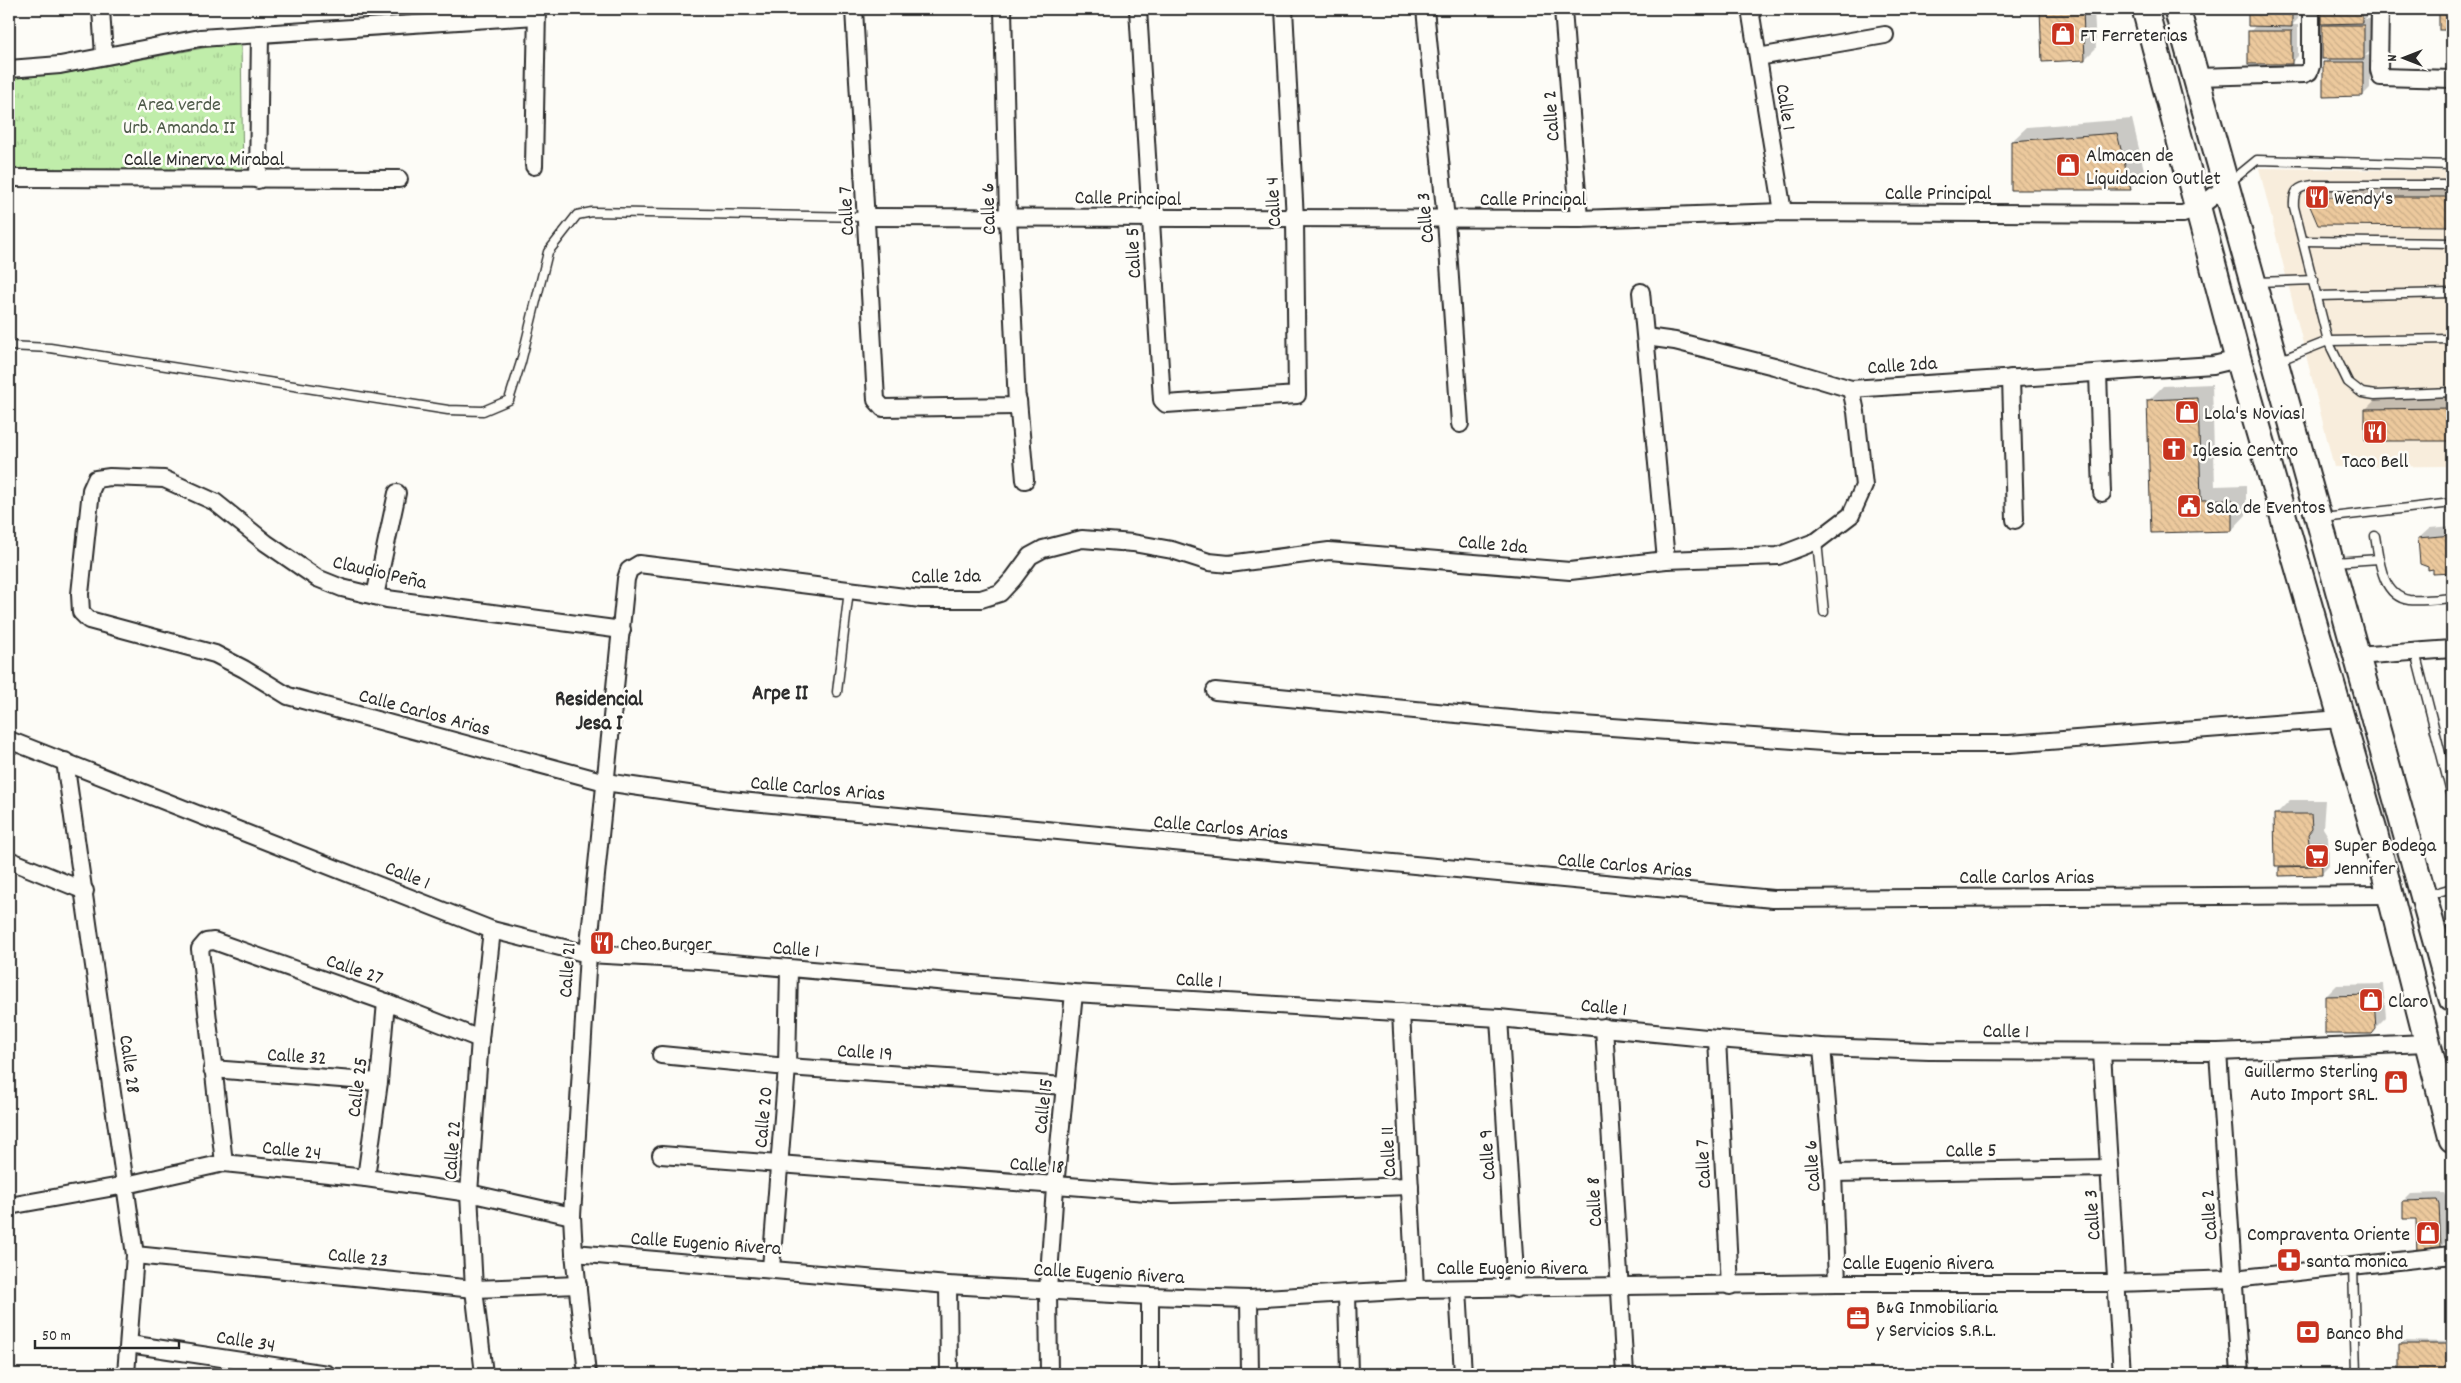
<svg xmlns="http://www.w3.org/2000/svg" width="2461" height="1383" viewBox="0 0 2461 1383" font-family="Dekko,sans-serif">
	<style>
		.built { fill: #f8eddc }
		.park { fill: url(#park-tufts); stroke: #768c6a }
		.shadow { fill: #0003 }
		.building { fill: url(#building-back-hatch); stroke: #2b2b2b }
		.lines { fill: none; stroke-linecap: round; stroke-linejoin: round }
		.service-casing { stroke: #2b2b2b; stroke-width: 11 }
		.minor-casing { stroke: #2b2b2b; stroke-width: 20 }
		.primary-casing { stroke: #2b2b2b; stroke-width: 29 }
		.service { stroke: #fdfcf7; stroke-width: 8 }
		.minor { stroke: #fdfcf7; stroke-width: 16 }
		.primary { stroke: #fdfcf7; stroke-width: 25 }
		.labels { text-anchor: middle; stroke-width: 5; stroke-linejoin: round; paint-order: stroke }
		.poi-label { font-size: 20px; fill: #2b2b2b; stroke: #fdfcf7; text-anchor: start }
		.park-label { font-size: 20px; fill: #505c4b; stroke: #fdfcf7 }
		.street-label { font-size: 20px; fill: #2b2b2b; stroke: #fdfcf7 }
		.neighbourhood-label { font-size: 21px; font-weight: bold; fill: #2b2b2b; stroke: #fdfcf7 }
	</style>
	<defs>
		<pattern id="park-tufts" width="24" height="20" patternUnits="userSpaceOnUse" patternTransform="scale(1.25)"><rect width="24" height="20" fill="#c0edaa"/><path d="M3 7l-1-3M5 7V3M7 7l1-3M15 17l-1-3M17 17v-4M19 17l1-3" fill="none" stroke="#a5cb92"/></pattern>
		<pattern id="building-back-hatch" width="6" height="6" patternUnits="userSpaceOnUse" patternTransform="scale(1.25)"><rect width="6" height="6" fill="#ecc99d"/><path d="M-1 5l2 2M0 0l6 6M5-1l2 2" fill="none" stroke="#cbad87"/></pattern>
	</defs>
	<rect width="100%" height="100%" fill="#fdfcf7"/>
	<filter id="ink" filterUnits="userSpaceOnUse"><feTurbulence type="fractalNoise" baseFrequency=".02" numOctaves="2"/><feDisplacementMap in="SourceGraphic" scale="10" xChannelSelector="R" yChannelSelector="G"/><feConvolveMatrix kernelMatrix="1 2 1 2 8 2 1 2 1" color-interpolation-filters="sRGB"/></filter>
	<g filter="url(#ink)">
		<!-- built -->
		<path class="built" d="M2259 168 2452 171V466L2334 467Z"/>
		<!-- park -->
		<path class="park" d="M241 41 243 178 9 171V77L61 74Z"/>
		<!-- shadow -->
		<g class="shadow">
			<path d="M2041 9H2094L2096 48 2085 59 2044 61Z"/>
			<path d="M2249 9H2299L2298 19 2292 25H2298V56L2291 63 2250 32 2256 25H2249Z"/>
			<path d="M2322 9H2369V15L2365 19H2370V51L2365 56 2370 55V88L2363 95 2324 63 2329 58 2324 26 2327 23H2322Z"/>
			<path d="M2132 119 2145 174 2130 188 2012 141 2027 127Z"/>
			<path d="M2452 186V225L2319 224 2308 197 2318 187Z"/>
			<path d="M2212 384 2215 486 2246 485V515L2232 530 2152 532 2149 400 2163 386Z"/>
			<path d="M2452 397V440H2366V409L2377 398Z"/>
			<path d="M2452 526V572L2434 573V568L2419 538 2430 528Z"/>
			<path d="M2290 800H2325L2323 828 2328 836 2329 866 2322 873 2280 867 2282 865 2275 815Z"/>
			<path d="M2383 984 2386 1017 2371 1032 2326 996 2337 985Z"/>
			<path d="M2444 1193 2446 1197 2448 1239 2435 1254 2417 1218 2404 1201 2411 1194Z"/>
			<path d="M2403 1341 2452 1342V1373L2413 1374 2400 1344Z"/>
		</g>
		<!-- building -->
		<g class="building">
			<path d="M2040 9H2083L2085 60 2042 62Z"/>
			<path d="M2248 9H2292V27L2248 26Z"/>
			<path d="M2321 9H2362V23L2321 24Z"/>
			<rect x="2439" y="9" width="13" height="21"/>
			<rect x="2322" y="25" width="42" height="34"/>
			<rect x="2248" y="31" width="44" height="33"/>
			<path d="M2323 62H2363V96L2323 97Z"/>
			<path d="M2117 133 2131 190H2011V141Z"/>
			<path d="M2306 197H2452V226L2318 225Z"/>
			<path d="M2198 398 2201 500 2232 499V531L2151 533 2147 400Z"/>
			<path d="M2452 408V441H2365V409Z"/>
			<path d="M2452 535V573L2433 574V569L2428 570V567L2420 564 2418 538Z"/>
			<path d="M2274 814H2311L2312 829 2308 834 2309 843 2312 847 2313 866H2275Z"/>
			<path d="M2321 842 2322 875 2279 876V867L2313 866 2312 847 2309 843Z"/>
			<path d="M2372 995 2374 999 2376 1029 2372 1034H2325V996Z"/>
			<path d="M2437 1200 2439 1205 2441 1247 2436 1255 2417 1256 2416 1219H2403V1201Z"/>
			<path d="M2399 1344H2452V1374L2399 1373Z"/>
		</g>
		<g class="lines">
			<defs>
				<g id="service">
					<path d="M2229 183 2257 160 2452 165"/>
					<path d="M2452 185H2313C2297 187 2293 191 2294 207L2328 341 2348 382 2362 393 2375 395 2452 392"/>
					<path d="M2303 241 2452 243"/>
					<path d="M2256 282 2314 280"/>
					<path d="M2317 296 2452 293"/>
					<path d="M9 346 50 348 448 410 483 411 509 400 521 362 548 252 577 215 592 212 866 217"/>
					<path d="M2278 361 2328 341 2452 339"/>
					<path d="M2323 518 2452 503"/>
					<path d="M2375 536C2379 558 2381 596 2409 600 2423 601 2439 599 2452 598"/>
					<path d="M1817 541 1824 612"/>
					<path d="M2335 562 2379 559"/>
					<path d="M2415 652 2452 797"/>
					<path d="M837 692 849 590"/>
					<path d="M2425 896 2452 888"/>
					<path d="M2353 1266 2356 1374"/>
				</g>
				<g id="minor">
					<path d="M101 9 104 56"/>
					<path d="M854 9 876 400 883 408 1015 406 1017 404 1008 216 1003 9"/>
					<path d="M1138 9 1162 400 1166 404 1297 395 1295 220 1284 9"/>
					<path d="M1425 9 1446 220 1460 424"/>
					<path d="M1563 9 1579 219"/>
					<path d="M1750 9 1783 212"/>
					<path d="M2380 9 2379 70 2381 77 2452 79"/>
					<path d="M1758 57 1885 35"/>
					<path d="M9 69 60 65 200 38 536 16"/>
					<path d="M2197 77 2304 74 2309 72 2311 66V9"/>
					<path d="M534 166 537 9"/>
					<path d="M9 178 399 179"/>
					<path d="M258 180 260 34"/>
					<path d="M866 217 1579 219 1783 212 2183 214 2198 208 2228 185"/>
					<path d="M1641 292 1666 560"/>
					<path d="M1646 337 1675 341 1774 366 1851 389 2213 365 2238 359"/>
					<path d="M2098 373 2102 493"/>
					<path d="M2011 378 2015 520"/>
					<path d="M1018 400 1025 480"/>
					<path d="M375 596 397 493"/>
					<path d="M622 630 387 599 342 588 317 578 266 543 215 502 164 479 110 477 96 479 91 490 80 594 81 612 89 620 215 654 244 669 288 696 605 782 730 800 1773 899 2389 895"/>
					<path d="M2356 656 2452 649"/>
					<path d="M1215 691 1541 722 1851 744H2009L2341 719"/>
					<path d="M9 740 492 930 588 954 698 960 1074 993 1499 1018 1717 1039 1822 1047 1929 1051 2218 1052 2426 1043"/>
					<path d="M65 761 135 1255 126 1374"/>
					<path d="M9 860 85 891"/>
					<path d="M1401 1012 1415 1289"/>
					<path d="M1499 1018 1516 1289"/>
					<path d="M1604 1027 1625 1374"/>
					<path d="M1717 1039 1730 1286"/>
					<path d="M1822 1047 1833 1173 1837 1283"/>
					<path d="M2218 1052 2240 1374"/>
					<path d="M2102 1053 2122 1374"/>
					<path d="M661 1055 787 1067 1065 1086"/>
					<path d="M212 1069 379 1082"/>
					<path d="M661 1155 1173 1194 1410 1186"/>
					<path d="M224 1163 200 949 206 942 214 941 386 1002 480 1039"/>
					<path d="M1833 1173 2109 1168"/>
					<path d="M366 1178 379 1082 386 1002"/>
					<path d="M9 1206 126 1185 224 1163 366 1178 469 1193 572 1216"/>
					<path d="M574 1253 948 1285 1150 1296 1249 1299 1415 1289 1837 1283H2117L2234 1279 2452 1255"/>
					<path d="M135 1255 474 1289 578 1285"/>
					<path d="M771 1268 787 1067 789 969"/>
					<path d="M948 1285 949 1374"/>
					<path d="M1458 1289 1463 1374"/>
					<path d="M1347 1294 1349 1374"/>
					<path d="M1249 1299 1250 1374"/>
					<path d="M129 1344 327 1374"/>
					<path d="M484 1374 474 1289 469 1193 480 1039 492 930"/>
					<path d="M587 1374 574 1253 572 1216 588 954 626 579 629 570 639 564 921 599H981L1000 593 1013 579 1030 556 1043 549 1082 539 1133 543 1172 550 1209 562 1229 564 1329 551 1570 571 1666 560 1778 556 1817 541 1851 515 1864 486 1856 412 1851 389"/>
					<path d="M1049 1374 1048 1290 1055 1187 1074 993"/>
					<path d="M1150 1374V1296"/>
				</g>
				<g id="primary">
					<path d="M2145 9 2238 359 2374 831 2452 1139"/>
					<path d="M2177 9 2452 999"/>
				</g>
			</defs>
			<!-- service casing -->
			<use href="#service" class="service-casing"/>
			<!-- minor casing -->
			<use href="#minor" class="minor-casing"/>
			<!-- primary casing -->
			<use href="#primary" class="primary-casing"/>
			<!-- service -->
			<use href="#service" class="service"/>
			<!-- minor -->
			<use href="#minor" class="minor"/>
			<!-- primary -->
			<use href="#primary" class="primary"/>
		</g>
	</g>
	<!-- icons -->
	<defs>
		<symbol id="shop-square" viewBox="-11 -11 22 22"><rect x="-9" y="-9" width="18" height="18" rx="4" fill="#c8321e" stroke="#fdfcf7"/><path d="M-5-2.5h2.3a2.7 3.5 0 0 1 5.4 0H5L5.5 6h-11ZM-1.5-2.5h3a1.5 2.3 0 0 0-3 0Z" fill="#fff"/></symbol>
		<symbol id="restaurant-square" viewBox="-11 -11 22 22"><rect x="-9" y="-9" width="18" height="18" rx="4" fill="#c8321e" stroke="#fdfcf7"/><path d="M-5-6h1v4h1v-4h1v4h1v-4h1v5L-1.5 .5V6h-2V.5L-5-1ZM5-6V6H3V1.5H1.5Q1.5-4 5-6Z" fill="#fff"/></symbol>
		<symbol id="church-square" viewBox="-11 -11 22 22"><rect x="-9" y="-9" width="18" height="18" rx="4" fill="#c8321e" stroke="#fdfcf7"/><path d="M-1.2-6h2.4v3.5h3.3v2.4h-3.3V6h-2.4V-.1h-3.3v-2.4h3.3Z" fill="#fff"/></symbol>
		<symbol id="civic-square" viewBox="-11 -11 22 22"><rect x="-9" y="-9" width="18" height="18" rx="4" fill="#c8321e" stroke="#fdfcf7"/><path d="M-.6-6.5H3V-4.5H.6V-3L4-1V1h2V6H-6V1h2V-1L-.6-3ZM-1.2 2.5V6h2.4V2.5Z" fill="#fff"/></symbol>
		<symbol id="supermarket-square" viewBox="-11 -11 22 22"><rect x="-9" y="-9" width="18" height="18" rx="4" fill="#c8321e" stroke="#fdfcf7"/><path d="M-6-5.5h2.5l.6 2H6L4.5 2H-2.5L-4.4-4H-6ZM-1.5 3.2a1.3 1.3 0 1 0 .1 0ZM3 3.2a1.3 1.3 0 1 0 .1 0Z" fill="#fff"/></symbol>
		<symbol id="pharmacy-square" viewBox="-11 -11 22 22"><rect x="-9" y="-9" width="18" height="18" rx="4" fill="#c8321e" stroke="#fdfcf7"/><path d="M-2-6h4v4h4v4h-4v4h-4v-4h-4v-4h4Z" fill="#fff"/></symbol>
		<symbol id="office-square" viewBox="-11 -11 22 22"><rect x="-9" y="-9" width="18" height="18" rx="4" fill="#c8321e" stroke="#fdfcf7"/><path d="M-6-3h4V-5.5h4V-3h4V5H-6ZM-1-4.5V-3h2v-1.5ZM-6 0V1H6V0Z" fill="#fff"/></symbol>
		<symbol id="bank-square" viewBox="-11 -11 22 22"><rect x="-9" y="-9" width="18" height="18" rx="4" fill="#c8321e" stroke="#fdfcf7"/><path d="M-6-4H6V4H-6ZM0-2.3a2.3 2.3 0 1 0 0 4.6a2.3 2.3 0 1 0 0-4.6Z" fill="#fff"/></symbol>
	</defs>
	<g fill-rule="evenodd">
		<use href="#shop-square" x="2049" y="20" width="28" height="28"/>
		<use href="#shop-square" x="2054" y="151" width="28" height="28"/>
		<use href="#restaurant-square" x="2303" y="183" width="28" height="28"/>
		<use href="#shop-square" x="2173" y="398" width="28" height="28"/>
		<use href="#restaurant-square" x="2361" y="418" width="28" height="28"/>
		<use href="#church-square" x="2160" y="435" width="28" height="28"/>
		<use href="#civic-square" x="2175" y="492" width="28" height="28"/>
		<use href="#supermarket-square" x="2303" y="842" width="28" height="28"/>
		<use href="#restaurant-square" x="588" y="929" width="28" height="28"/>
		<use href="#shop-square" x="2357" y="986" width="28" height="28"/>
		<use href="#shop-square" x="2382" y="1068" width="28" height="28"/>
		<use href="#shop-square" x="2414" y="1219" width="28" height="28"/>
		<use href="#pharmacy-square" x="2275" y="1246" width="28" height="28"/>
		<use href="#office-square" x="1844" y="1304" width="28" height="28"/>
		<use href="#bank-square" x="2294" y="1318" width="28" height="28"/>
	</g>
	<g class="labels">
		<!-- poi labels -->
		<g class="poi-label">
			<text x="2080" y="41">FT Ferreterias</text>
			<text x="2086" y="161">Almacen de<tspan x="2086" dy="23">Liquidacion Outlet</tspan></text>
			<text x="2334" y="204">Wendy's</text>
			<text x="2204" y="419">Lola's Novias1</text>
			<text x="2192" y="456">Iglesia Centro</text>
			<text x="2375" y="467" text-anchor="middle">Taco Bell</text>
			<text x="2206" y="513">Sala de Eventos</text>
			<text x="2334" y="851">Super Bodega<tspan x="2334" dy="23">Jennifer</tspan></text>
			<text x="620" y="950">Cheo Burger</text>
			<text x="2388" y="1007">Claro</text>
			<text x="2378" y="1077" text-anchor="end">Guillermo Sterling<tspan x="2378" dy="23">Auto Import SRL.</tspan></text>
			<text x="2410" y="1240" text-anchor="end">Compraventa Oriente</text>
			<text x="2306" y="1267">santa monica</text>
			<text x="1876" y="1313">B&amp;G Inmobiliaria<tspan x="1876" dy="23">y Servicios S.R.L.</tspan></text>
			<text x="2326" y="1339">Banco Bhd</text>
		</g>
		<!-- park labels -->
		<g class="park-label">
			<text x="179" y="110">Area verde<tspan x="179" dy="23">Urb. Amanda II</tspan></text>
		</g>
		<!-- street labels -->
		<g class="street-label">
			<text transform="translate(1787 107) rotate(81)" y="7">Calle 1</text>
			<text transform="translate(1550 116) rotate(-94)" y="7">Calle 2</text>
			<text x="204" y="165">Calle Minerva Mirabal</text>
			<text x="1938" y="199">Calle Principal</text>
			<text transform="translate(1128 197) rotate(1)" y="7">Calle Principal</text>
			<text x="1533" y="205">Calle Principal</text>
			<text transform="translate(1272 202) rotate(-93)" y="7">Calle 4</text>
			<text transform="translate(987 209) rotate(-92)" y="7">Calle 6</text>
			<text transform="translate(845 211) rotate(-93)" y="7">Calle 7</text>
			<text transform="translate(1424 218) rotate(-95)" y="7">Calle 3</text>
			<text transform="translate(1132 253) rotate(-93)" y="7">Calle 5</text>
			<text transform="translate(1902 364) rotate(-4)" y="7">Calle 2da</text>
			<text transform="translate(1493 543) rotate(5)" y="7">Calle 2da</text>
			<text transform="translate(380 571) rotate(13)" y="7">Claudio Peña</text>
			<text transform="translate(946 575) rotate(-1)" y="7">Calle 2da</text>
			<text transform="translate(425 711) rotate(15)" y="7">Calle Carlos Arias</text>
			<text transform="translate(818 787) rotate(5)" y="7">Calle Carlos Arias</text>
			<text transform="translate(1221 826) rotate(5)" y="7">Calle Carlos Arias</text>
			<text transform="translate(1625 864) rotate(5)" y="7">Calle Carlos Arias</text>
			<text transform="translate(408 874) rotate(22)" y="7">Calle 1</text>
			<text x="2027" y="883">Calle Carlos Arias</text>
			<text transform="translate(796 948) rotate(5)" y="7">Calle 1</text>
			<text transform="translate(355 968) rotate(19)" y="7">Calle 27</text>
			<text transform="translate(566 970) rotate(-86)" y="7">Calle 21</text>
			<text transform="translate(1199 979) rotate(3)" y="7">Calle 1</text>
			<text transform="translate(1604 1006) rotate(6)" y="7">Calle 1</text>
			<text transform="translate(2006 1030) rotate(1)" y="7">Calle 1</text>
			<text transform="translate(865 1051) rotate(4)" y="7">Calle 19</text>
			<text transform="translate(297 1055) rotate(4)" y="7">Calle 32</text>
			<text transform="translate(131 1064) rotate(82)" y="7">Calle 28</text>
			<text transform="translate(356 1087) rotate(-83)" y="7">Calle 25</text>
			<text transform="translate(1042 1106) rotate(-84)" y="7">Calle 15</text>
			<text transform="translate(762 1117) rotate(-85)" y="7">Calle 20</text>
			<text transform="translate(292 1149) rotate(6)" y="7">Calle 24</text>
			<text transform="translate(1971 1149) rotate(-1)" y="7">Calle 5</text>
			<text transform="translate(451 1150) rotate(-86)" y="7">Calle 22</text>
			<text transform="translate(1387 1152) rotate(-93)" y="7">Calle 11</text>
			<text transform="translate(1486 1155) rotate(-94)" y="7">Calle 9</text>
			<text transform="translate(1037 1164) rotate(4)" y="7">Calle 18</text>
			<text transform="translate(1702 1164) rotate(-93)" y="7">Calle 7</text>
			<text transform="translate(1811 1166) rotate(-94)" y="7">Calle 6</text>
			<text transform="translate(1593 1202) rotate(-93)" y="7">Calle 8</text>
			<text transform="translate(2091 1215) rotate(-94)" y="7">Calle 3</text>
			<text transform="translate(2208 1215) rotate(-94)" y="7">Calle 2</text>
			<text transform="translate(706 1242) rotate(4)" y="7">Calle Eugenio Rivera</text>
			<text transform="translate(358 1256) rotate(6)" y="7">Calle 23</text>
			<text x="1918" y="1269">Calle Eugenio Rivera</text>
			<text x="1512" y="1274">Calle Eugenio Rivera</text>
			<text transform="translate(1109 1272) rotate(3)" y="7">Calle Eugenio Rivera</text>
			<text transform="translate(246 1340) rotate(9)" y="7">Calle 34</text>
		</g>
		<!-- neighbourhood labels -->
		<g class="neighbourhood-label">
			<text x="780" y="699">Arpe II</text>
			<text x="599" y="705">Residencial<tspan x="599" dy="24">Jesa I</tspan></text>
		</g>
	</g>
	<!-- margin -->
	<rect width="2461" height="1383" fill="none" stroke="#fdfcf7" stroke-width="30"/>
	<rect x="15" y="15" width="2431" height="1353" fill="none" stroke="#2b2b2b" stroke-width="2" filter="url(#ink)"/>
	<!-- north arrow -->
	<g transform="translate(2404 58) rotate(270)" stroke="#fdfcf7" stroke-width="4" paint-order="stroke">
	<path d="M0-4L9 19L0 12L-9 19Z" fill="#2b2b2b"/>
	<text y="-8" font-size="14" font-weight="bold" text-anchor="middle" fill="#2b2b2b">N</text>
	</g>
	<!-- scale -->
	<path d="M35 1340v8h144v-8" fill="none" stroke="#2b2b2b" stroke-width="2.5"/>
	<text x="42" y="1340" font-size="15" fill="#2b2b2b" stroke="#fdfcf7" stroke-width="4" paint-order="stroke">50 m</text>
</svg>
